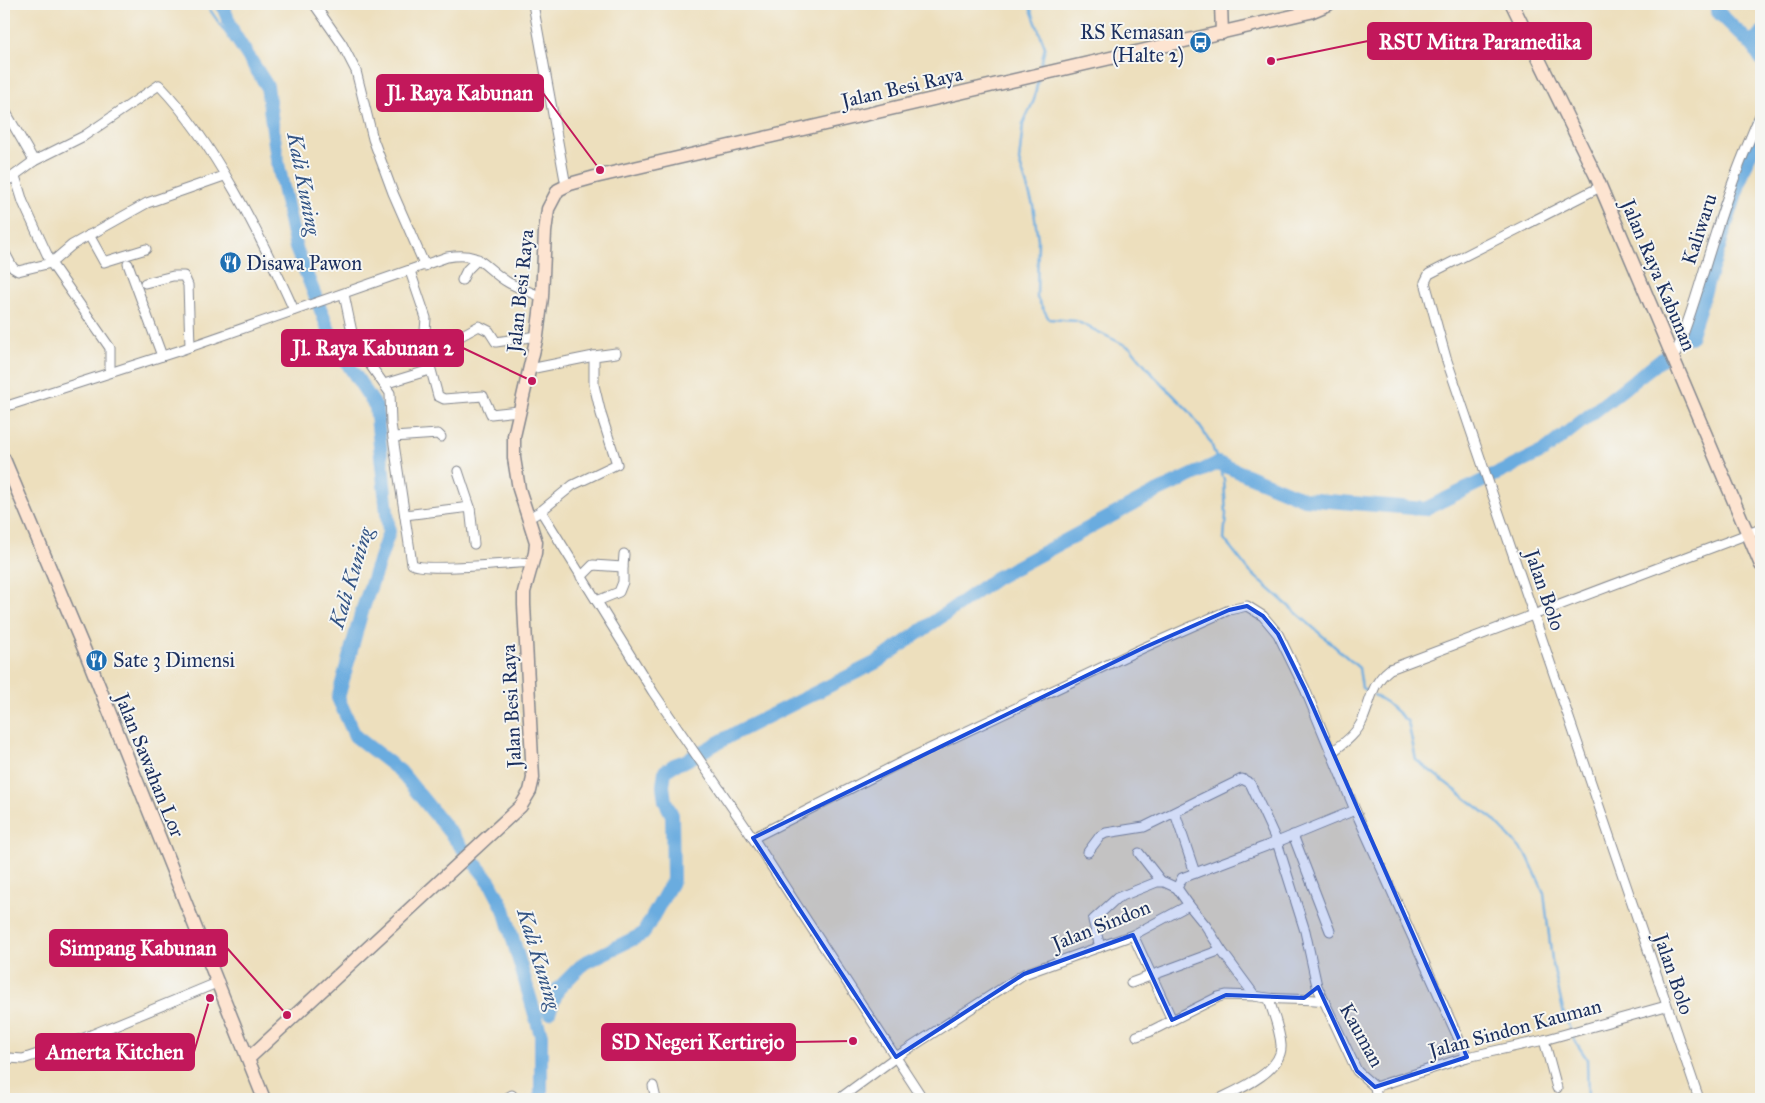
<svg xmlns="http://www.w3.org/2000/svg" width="1765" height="1103" viewBox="0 0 1765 1103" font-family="'IM FELL Great Primer',serif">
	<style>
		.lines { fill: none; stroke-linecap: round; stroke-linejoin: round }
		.stream { stroke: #6bacdf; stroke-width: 2.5 }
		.river { stroke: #6bacdf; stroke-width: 14 }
		.street-casing { stroke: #84878e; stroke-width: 11 }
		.secondary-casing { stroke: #84878e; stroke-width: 15 }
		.street { stroke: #fff; stroke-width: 9 }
		.secondary { stroke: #fde4d1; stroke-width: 12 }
		.marked { fill: #1d4ed8; fill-opacity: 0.2; stroke: #1d4ed8; stroke-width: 4; stroke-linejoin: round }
		.labels { text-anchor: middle; stroke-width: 4; stroke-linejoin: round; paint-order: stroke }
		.poi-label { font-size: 20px; fill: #1b2f5e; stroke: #f6f6f2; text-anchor: start }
		.street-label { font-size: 20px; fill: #1b2f5e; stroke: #f6f6f2 }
		.water-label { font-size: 21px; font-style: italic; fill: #335485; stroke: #f6f6f2 }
		.leader { fill: none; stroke: #c2185b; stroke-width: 2 }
		.callout-dot { fill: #c2185b; stroke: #f6f6f2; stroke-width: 2 }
		.callout { fill: #c2185b; stroke: #c2185b; stroke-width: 2 }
		.callout-label { font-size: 21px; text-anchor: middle; font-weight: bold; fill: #fff }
	</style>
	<rect width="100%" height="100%" fill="#f6f6f2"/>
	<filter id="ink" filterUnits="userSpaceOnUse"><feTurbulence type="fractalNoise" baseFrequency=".02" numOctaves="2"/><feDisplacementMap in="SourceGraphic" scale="10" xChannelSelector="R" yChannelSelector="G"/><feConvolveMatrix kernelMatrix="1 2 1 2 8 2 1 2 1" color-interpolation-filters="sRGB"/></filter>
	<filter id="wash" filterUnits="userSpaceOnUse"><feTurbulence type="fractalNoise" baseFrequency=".0096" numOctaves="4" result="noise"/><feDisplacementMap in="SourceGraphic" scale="20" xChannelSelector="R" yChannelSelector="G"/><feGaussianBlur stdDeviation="1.12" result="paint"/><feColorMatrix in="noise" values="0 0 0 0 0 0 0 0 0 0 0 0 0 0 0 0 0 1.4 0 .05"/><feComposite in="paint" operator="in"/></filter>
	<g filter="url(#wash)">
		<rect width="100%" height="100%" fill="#eddfbd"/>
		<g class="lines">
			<!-- stream -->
			<g class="stream">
				<path d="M206 4 263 87 264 94"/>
				<path d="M1029 4 1045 47 1040 69"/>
				<path d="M1038 79 1034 100 1023 124 1019 161 1033 205 1038 239 1037 298 1049 319 1076 321 1131 348 1155 377 1190 412 1211 443 1224 480 1226 514 1224 539 1250 572 1359 668 1362 688 1369 692"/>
				<path d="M1374 695 1387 703 1408 722 1416 760 1493 819 1528 857 1544 893 1552 960 1564 1015 1575 1041 1587 1059 1588 1099"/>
			</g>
			<!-- river -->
			<g class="river">
				<path d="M222 4 234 34 267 86 277 159 296 248 334 343 376 407 389 532 361 614 338 698 355 736 400 771 490 882 504 909 541 1035V1099"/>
				<path d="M1718 4V12L1755 48 1761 59"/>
				<path d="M1758 54C1754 45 1754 40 1761 33"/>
				<path d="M1690 337 1743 172 1761 125"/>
				<path d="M549 1012 558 989 584 963 643 934 673 880 672 815 665 801 663 786 665 771 674 765 685 761 739 731 877 662 996 578 1154 493 1218 463 1304 499 1425 509 1544 451 1664 357"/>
			</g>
		</g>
	</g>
	<g filter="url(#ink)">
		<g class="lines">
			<defs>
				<g id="street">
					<path d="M314 4 342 44 356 71 373 139 393 193 425 266"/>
					<path d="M533 4 566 186"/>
					<path d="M4 109 34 161"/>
					<path d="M15 176 23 202 51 263 72 245 147 203 224 176"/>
					<path d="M4 183 34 161 84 136 159 85C215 143 261 237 294 310"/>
					<path d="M1600 187 1429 274 1425 282 1446 358 1699 1099"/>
					<path d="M89 235 104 262 146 249"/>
					<path d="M4 251 13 268 18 271 51 263 110 348V371"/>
					<path d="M128 264 162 356"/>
					<path d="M410 271 426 318 424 344 438 396 444 399 483 396 491 414 519 411"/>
					<path d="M462 280 467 270 478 259"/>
					<path d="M145 283 173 276H184L188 285 190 346"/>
					<path d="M344 294 354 342 390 393 391 424 412 564C422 572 515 563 533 562"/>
					<path d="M1674 357C1691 319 1701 278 1714 238 1727 195 1743 154 1761 113"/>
					<path d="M429 365 455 339 479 326 489 331 496 342 537 336"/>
					<path d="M530 369 594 356"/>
					<path d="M384 384 430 370"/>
					<path d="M4 407 178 351 447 257C483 251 482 267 509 283 519 288 531 292 542 297"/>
					<path d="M393 437 438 434 441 437"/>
					<path d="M458 471 470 507"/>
					<path d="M541 511 573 485 617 464 601 414 594 385V356L616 353"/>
					<path d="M405 515 470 507 474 544"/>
					<path d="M529 518 541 511 653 692 753 838 923 1099"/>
					<path d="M581 577 593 565 623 567 624 554"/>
					<path d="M597 601 619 592 623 582V567"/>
					<path d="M1331 753C1344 743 1357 734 1363 719 1372 698 1371 684 1390 669L1761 529"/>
					<path d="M1175 813 1195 873"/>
					<path d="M1293 835 1330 931"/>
					<path d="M753 838 908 759 1143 648 1229 610 1247 606 1263 616 1278 634 1305 689 1355 810 1467 1057"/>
					<path d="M1088 852 1100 836 1106 833 1144 827 1242 779 1250 783 1277 842 1355 810"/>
					<path d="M1139 853 1161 881"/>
					<path d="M1189 905 1206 926 1221 950"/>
					<path d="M1133 935 1172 1020"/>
					<path d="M1100 947 1093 920 1117 898 1157 882H1164L1177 888"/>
					<path d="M1131 983 1221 950 1255 996C1277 1001 1301 998 1324 1001"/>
					<path d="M1137 1036 1149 1032 1218 997 1226 995 1255 996"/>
					<path d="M1544 1040 1557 1088"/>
					<path d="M4 1065 9 1058 23 1059 79 1040 219 982"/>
					<path d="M653 1086 656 1099"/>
					<path d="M1375 1087 1467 1057 1544 1040 1666 1006"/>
					<path d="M505 1099 512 1095"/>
					<path d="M839 1099 896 1057 1024 974 1133 935 1189 905 1177 888 1182 878 1277 842 1305 931 1317 986 1357 1071 1375 1087 1377 1099"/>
					<path d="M1219 1099C1238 1090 1283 1071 1281 1045 1280 1030 1273 1014 1269 999"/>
				</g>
				<g id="secondary">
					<path d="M1221 4 1222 33"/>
					<path d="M1512 4 1596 176 1761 565"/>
					<path d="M4 459 87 656 264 1099"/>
					<path d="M249 1058 521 806 530 791 533 778 524 605V592L535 553 536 542 519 489 514 458V436L537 336 542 297 545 232 548 209 558 190 570 184 595 177 1310 12 1329 4"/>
				</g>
			</defs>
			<!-- street casing -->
			<use href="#street" class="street-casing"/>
			<!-- secondary casing -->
			<use href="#secondary" class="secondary-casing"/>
			<!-- street -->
			<use href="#street" class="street"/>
			<!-- secondary -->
			<use href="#secondary" class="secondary"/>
		</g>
	</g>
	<!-- marked area -->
	<path class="marked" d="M1247 606 1263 616 1278 634 1305 689 1467 1057 1375 1087 1357 1071 1318 987 1304 998 1226 995 1172 1020 1133 935 1024 974 896 1057 753 838 1143 648 1229 610Z"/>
	<!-- icons -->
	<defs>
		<symbol id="bus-disc" viewBox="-11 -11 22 22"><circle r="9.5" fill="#1f6fb2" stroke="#f6f6f2"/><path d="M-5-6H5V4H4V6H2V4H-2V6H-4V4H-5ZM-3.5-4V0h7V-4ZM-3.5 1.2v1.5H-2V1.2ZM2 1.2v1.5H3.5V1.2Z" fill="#fff"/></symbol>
		<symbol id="restaurant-disc" viewBox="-11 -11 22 22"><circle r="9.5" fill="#1f6fb2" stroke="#f6f6f2"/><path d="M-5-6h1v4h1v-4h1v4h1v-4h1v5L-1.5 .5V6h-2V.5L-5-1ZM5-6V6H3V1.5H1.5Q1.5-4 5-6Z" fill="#fff"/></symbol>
	</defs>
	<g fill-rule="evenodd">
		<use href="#bus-disc" x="1188" y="30" width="25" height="25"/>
		<use href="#restaurant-disc" x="218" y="250" width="25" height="25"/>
		<use href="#restaurant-disc" x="84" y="648" width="25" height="25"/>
	</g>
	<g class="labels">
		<!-- poi labels -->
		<g class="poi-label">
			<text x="1184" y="39" text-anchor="end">RS Kemasan<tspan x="1184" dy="23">(Halte 2)</tspan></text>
			<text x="246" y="270">Disawa Pawon</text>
			<text x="113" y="667">Sate 3 Dimensi</text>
		</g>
		<!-- street labels -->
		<g class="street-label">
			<text transform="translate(902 87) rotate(-13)" y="7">Jalan Besi Raya</text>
			<text transform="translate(1699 229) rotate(-72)" y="7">Kaliwaru</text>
			<text transform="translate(1659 275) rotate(67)" y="7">Jalan Raya Kabunan</text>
			<text transform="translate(520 291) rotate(-84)" y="7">Jalan Besi Raya</text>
			<text transform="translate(1545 590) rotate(71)" y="7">Jalan Bolo</text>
			<text transform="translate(511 706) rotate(-93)" y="7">Jalan Besi Raya</text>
			<text transform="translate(150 765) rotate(68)" y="7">Jalan Sawahan Lor</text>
			<text transform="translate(1101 925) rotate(-22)" y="7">Jalan Sindon</text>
			<text transform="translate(1674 974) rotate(71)" y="7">Jalan Bolo</text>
			<text transform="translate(1515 1028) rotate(-15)" y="7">Jalan Sindon Kauman</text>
			<text transform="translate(1362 1035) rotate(61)" y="7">Kauman</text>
		</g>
		<!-- water labels -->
		<g class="water-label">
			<text transform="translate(304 184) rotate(79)" y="7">Kali Kuning</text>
			<text transform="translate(351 578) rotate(-73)" y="7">Kali Kuning</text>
			<text transform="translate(539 959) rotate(73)" y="7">Kali Kuning</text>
		</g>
	</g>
	<!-- callouts -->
	<path class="leader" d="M1271 61L1368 41M600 170L543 93M532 381L463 348M287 1015L227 948M853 1041L795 1042M210 998L194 1052"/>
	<g class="callout-dot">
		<circle cx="1271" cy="61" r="5"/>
		<circle cx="600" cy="170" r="5"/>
		<circle cx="532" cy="381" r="5"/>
		<circle cx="287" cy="1015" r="5"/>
		<circle cx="853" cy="1041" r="5"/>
		<circle cx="210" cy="998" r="5"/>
	</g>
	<g class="callout">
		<rect x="1368" y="23" width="223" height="36" rx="5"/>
		<rect x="377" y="75" width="166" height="36" rx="5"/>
		<rect x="282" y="330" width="181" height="36" rx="5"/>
		<rect x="50" y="930" width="177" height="36" rx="5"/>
		<rect x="602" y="1024" width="193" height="36" rx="5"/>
		<rect x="36" y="1034" width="158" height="36" rx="5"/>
	</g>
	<g class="callout-label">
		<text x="1480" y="49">RSU Mitra Paramedika</text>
		<text x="460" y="100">Jl. Raya Kabunan</text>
		<text x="373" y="355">Jl. Raya Kabunan 2</text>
		<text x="138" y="955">Simpang Kabunan</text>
		<text x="698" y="1049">SD Negeri Kertirejo</text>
		<text x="115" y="1059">Amerta Kitchen</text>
	</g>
	<!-- margin -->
	<rect width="1765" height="1103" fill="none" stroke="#f6f6f2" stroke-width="20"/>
</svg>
